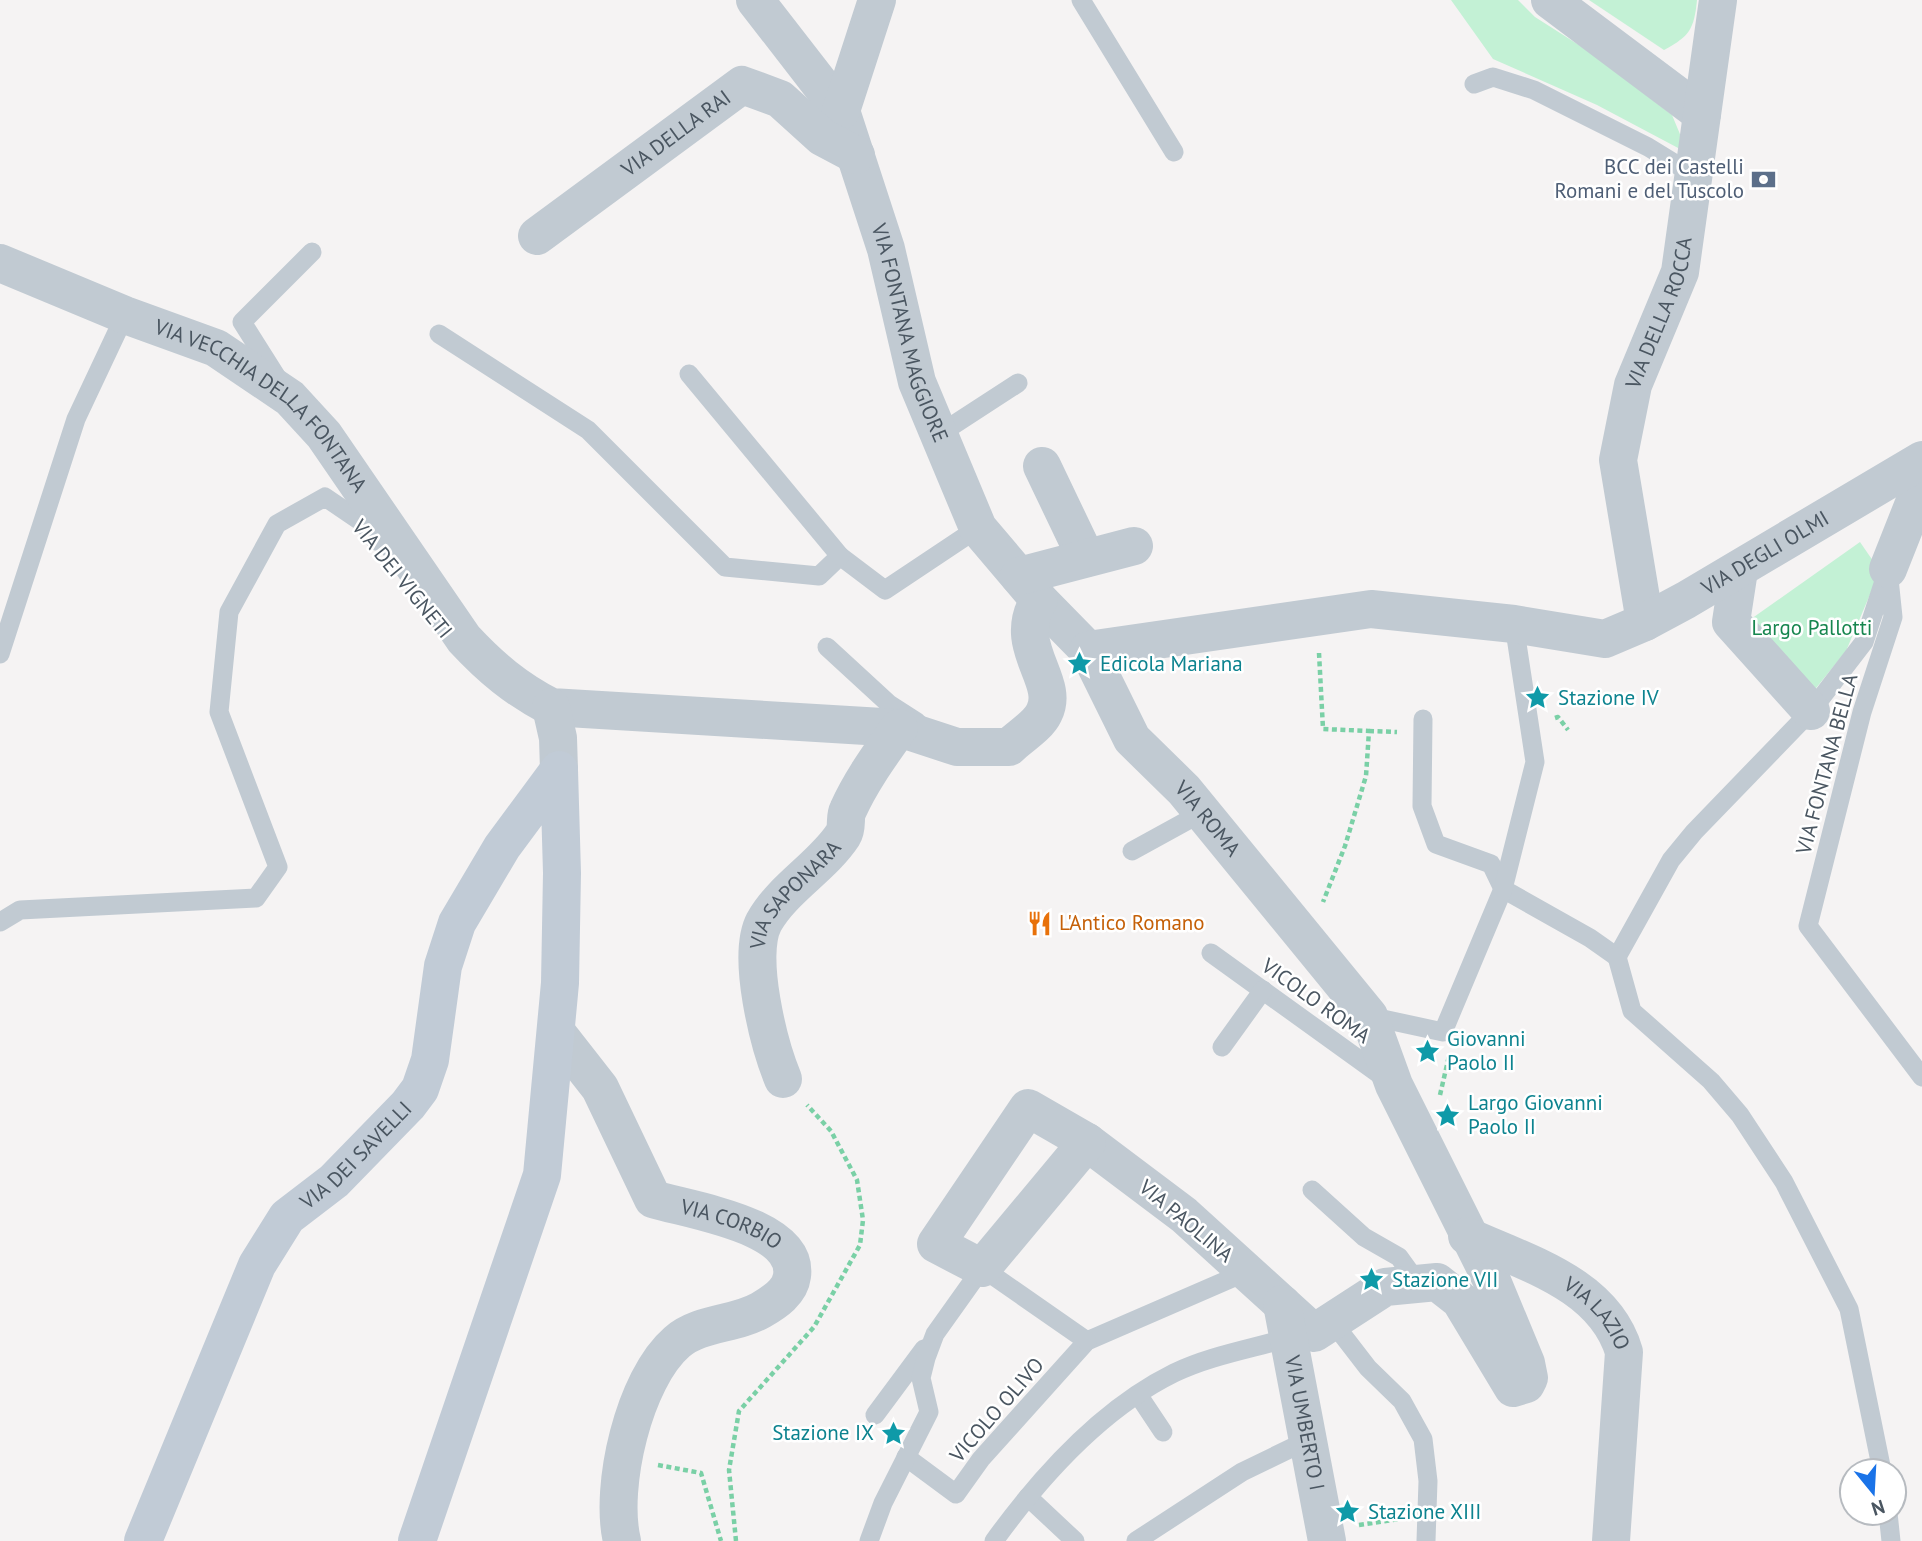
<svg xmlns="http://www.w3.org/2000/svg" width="1922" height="1541" viewBox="0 0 1922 1541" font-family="'PT Sans',sans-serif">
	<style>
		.green { fill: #c3f1d5 }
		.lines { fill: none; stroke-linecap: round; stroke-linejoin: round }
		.path { stroke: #7ad0a6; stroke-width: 4.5; stroke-dasharray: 5 3.5; stroke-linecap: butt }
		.lane { stroke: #c1cad2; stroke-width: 19 }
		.street { stroke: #c1cad2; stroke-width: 38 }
		.secondary { stroke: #c1cbd6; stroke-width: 38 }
		.labels { text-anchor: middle; stroke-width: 5; stroke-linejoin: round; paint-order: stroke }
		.street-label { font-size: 21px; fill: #4a5661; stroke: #fff }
		.service-label { font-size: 21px; fill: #4e5e75; stroke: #fff; text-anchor: end }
		.park-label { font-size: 21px; fill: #17864f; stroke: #fff }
		.culture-label { font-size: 21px; fill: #0d838f; stroke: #fff; text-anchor: start }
		.food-label { font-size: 21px; fill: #c56008; stroke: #fff; text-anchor: start }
	</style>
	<rect width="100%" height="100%" fill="#f5f3f3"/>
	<!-- green -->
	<g class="green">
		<path d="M1451 0H1518L1535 17 1593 54 1672 115 1682 139 1680 149 1597 105 1493 59Z"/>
		<path d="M1589 0H1697C1694 29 1690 36 1664 50Z"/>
		<path d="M1860 542 1880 571 1846 651 1812 693 1751 619Z"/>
	</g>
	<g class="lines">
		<!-- path -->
		<g class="path">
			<path d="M1319 653 1323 729 1369 731 1366 776 1345 846 1323 902"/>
			<path d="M1555 718 1558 717 1568 730"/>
			<path d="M1369 731 1397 732"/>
			<path d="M1440 1095 1449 1056"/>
			<path d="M658 1465 701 1473 721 1541"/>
			<path d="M1359 1525 1399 1519"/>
			<path d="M736 1541 729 1470 739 1411 814 1327 860 1245 863 1220 857 1180 831 1131 807 1105"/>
		</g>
		<!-- lane -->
		<g class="lane">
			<path d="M1081 0 1174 152"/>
			<path d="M1474 84 1493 77 1534 90 1648 147 1692 174"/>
			<path d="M439 334 588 430 725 567 819 576 840 556 885 590 978 528"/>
			<path d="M689 374 840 556"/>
			<path d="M278 379 242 322 312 252"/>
			<path d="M941 433 1018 383"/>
			<path d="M827 647 889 704 917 722"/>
			<path d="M0 654 76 419 125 315"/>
			<path d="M1423 719 1422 806 1436 844 1491 864 1503 889 1590 938 1617 957"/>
			<path d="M1132 851 1203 812"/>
			<path d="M0 922 20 910 256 898 278 867 219 712 229 612 277 524 325 497 363 523 376 541"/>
			<path d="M1211 953 1386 1079"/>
			<path d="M1617 957 1671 860 1694 832 1811 711 1864 642 1888 569 1893 617 1862 712 1808 926 1922 1077"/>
			<path d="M1617 957 1632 1011 1711 1081 1740 1115 1784 1182 1849 1309 1882 1471"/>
			<path d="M1369 1016 1443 1032 1503 889 1535 762 1514 624"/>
			<path d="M1222 1047 1263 990"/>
			<path d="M1312 1190 1364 1237 1399 1257 1417 1282"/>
			<path d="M1331 1320 1368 1368 1402 1401 1423 1439 1428 1481 1426 1541"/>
			<path d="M1139 1396 1163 1432"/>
			<path d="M875 1415 924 1349"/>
			<path d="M906 1457 956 1494 981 1459 1087 1341 1246 1272"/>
			<path d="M1028 1497 1075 1541"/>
			<path d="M1888 1513 1891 1541"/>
			<path d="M869 1541 883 1503 929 1412 921 1378 926 1358 935 1334 982 1268 1087 1341"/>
			<path d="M994 1541C1041 1476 1101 1409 1174 1373 1209 1356 1250 1349 1288 1338"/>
			<path d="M1136 1541 1242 1472 1308 1440"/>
		</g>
		<!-- street -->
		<g class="street">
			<path id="s1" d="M755 0 841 111 886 249 917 382 978 528 1039 600 1088 650 1132 739 1184 790 1369 1016 1394 1085 1492 1281 1526 1363 1529 1378 1526 1384 1513 1388 1460 1300 1437 1282 1385 1287 1314 1333 1184 1215 1087 1142"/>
			<path d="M1550 0 1702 114"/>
			<path d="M841 111 877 0"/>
			<path id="s2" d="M537 236 742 85 780 99 822 137 856 155"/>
			<path id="s3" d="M0 263 125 315 216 348 290 398 324 435 464 639C491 668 516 689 551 707L899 728 957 747H1009C1019 737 1038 726 1044 713 1061 680 1010 647 1039 600"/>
			<path d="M1042 466 1086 558"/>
			<path d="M1888 569 1922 483"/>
			<path d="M1739 570 1731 622 1811 711"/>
			<path d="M1019 576 1134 546"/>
			<path id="s4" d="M1645 622 1618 460 1633 385 1680 272 1718 0"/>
			<path id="s5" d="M1088 650 1371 609 1514 624 1605 639 1645 622 1686 600 1922 460"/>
			<path d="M551 707 558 738 559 770"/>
			<path id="s6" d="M557 1033 600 1088 653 1199C688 1210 799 1225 792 1276 790 1292 775 1302 761 1310 735 1325 700 1322 677 1342 634 1379 609 1487 622 1541"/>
			<path id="s7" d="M783 1079C769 1045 746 956 764 922 783 888 822 867 843 835 848 827 844 818 848 810 861 781 880 755 899 728"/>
			<path d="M1028 1108 1087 1142 982 1268 936 1244Z"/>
			<path id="s8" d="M1467 1236C1526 1263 1604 1284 1624 1352L1611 1541"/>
			<path id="s9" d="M1282 1304 1327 1541"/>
		</g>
		<!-- secondary -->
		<path class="secondary" id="s10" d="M143 1541 257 1265 287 1217 334 1181 408 1105 420 1089 430 1060 443 966 457 923 502 847 559 770 562 873 560 983 542 1175 417 1541"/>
	</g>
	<!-- icons -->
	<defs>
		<symbol id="bank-bare" viewBox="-9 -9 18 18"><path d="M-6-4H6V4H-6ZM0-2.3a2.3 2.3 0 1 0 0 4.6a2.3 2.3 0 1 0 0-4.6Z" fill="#5c6f8a" stroke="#fff" stroke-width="2.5" paint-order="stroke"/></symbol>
		<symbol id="sight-bare" viewBox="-9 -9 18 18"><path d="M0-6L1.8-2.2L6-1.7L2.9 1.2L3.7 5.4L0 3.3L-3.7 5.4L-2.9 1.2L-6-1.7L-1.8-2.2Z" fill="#0f9aa8" stroke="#fff" stroke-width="2.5" paint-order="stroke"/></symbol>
		<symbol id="restaurant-bare" viewBox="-9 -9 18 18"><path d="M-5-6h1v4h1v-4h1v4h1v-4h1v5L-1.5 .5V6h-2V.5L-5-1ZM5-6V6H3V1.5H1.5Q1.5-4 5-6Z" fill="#e8710a" stroke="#fff" stroke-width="2.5" paint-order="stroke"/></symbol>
	</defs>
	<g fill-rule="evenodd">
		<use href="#bank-bare" x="1746" y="162" width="35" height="35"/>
		<use href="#sight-bare" x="1062" y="646" width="35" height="35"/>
		<use href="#sight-bare" x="1520" y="680" width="35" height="35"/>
		<use href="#restaurant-bare" x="1022" y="906" width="35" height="35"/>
		<use href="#sight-bare" x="1410" y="1034" width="35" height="35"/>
		<use href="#sight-bare" x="1430" y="1098" width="35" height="35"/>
		<use href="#sight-bare" x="1354" y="1262" width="35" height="35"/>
		<use href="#sight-bare" x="876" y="1416" width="35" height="35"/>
		<use href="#sight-bare" x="1330" y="1494" width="35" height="35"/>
	</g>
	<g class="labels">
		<!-- street labels -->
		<g class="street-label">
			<text dy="7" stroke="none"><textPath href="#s2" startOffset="173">VIA DELLA RAI</textPath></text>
			<text dy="7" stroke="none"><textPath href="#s4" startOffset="318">VIA DELLA ROCCA</textPath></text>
			<text dy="7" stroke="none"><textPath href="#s1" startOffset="373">VIA FONTANA MAGGIORE</textPath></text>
			<text dy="7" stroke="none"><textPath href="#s3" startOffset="303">VIA VECCHIA DELLA FONTANA</textPath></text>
			<text dy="7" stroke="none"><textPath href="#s5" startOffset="704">VIA DEGLI OLMI</textPath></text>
			<text transform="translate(402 579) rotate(51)" y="7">VIA DEI VIGNETI</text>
			<text transform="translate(1827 764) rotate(-75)" y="7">VIA FONTANA BELLA</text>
			<text dy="7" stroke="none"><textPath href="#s1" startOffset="954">VIA ROMA</textPath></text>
			<text dy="7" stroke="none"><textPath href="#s7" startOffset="201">VIA SAPONARA</textPath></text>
			<text transform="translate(1316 1001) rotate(36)" y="7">VICOLO ROMA</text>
			<text dy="7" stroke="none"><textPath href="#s10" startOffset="448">VIA DEI SAVELLI</textPath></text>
			<text transform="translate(1186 1221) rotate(40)" y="7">VIA PAOLINA</text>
			<text dy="7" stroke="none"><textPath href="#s6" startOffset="275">VIA CORBIO</textPath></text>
			<text dy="7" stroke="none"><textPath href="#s8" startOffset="154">VIA LAZIO</textPath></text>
			<text transform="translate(997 1410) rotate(-49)" y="7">VICOLO OLIVO</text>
			<text dy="7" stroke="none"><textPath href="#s9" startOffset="121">VIA UMBERTO I</textPath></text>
		</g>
		<!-- service labels -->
		<g class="service-label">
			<text x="1744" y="174">BCC dei Castelli<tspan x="1744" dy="24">Romani e del Tuscolo</tspan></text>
		</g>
		<!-- park labels -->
		<g class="park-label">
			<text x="1812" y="635">Largo Pallotti</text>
		</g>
		<!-- culture labels -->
		<g class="culture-label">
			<text x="1100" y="671">Edicola Mariana</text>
			<text x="1558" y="705">Stazione IV</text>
			<text x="1447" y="1046">Giovanni<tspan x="1447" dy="24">Paolo II</tspan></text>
			<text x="1468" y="1110">Largo Giovanni<tspan x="1468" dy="24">Paolo II</tspan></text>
			<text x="1392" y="1287">Stazione VII</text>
			<text x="874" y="1440" text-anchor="end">Stazione IX</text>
			<text x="1368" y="1519">Stazione XIII</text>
		</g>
		<!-- food labels -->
		<g class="food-label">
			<text x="1059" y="930">L'Antico Romano</text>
		</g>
	</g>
	<!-- north arrow -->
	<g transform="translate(1873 1492) rotate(162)"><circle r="33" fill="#ffffff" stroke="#b7bbc0" stroke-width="2"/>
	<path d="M0-5L12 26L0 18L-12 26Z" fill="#1a73e8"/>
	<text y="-10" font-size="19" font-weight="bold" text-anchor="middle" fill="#4a5661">N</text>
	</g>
</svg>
